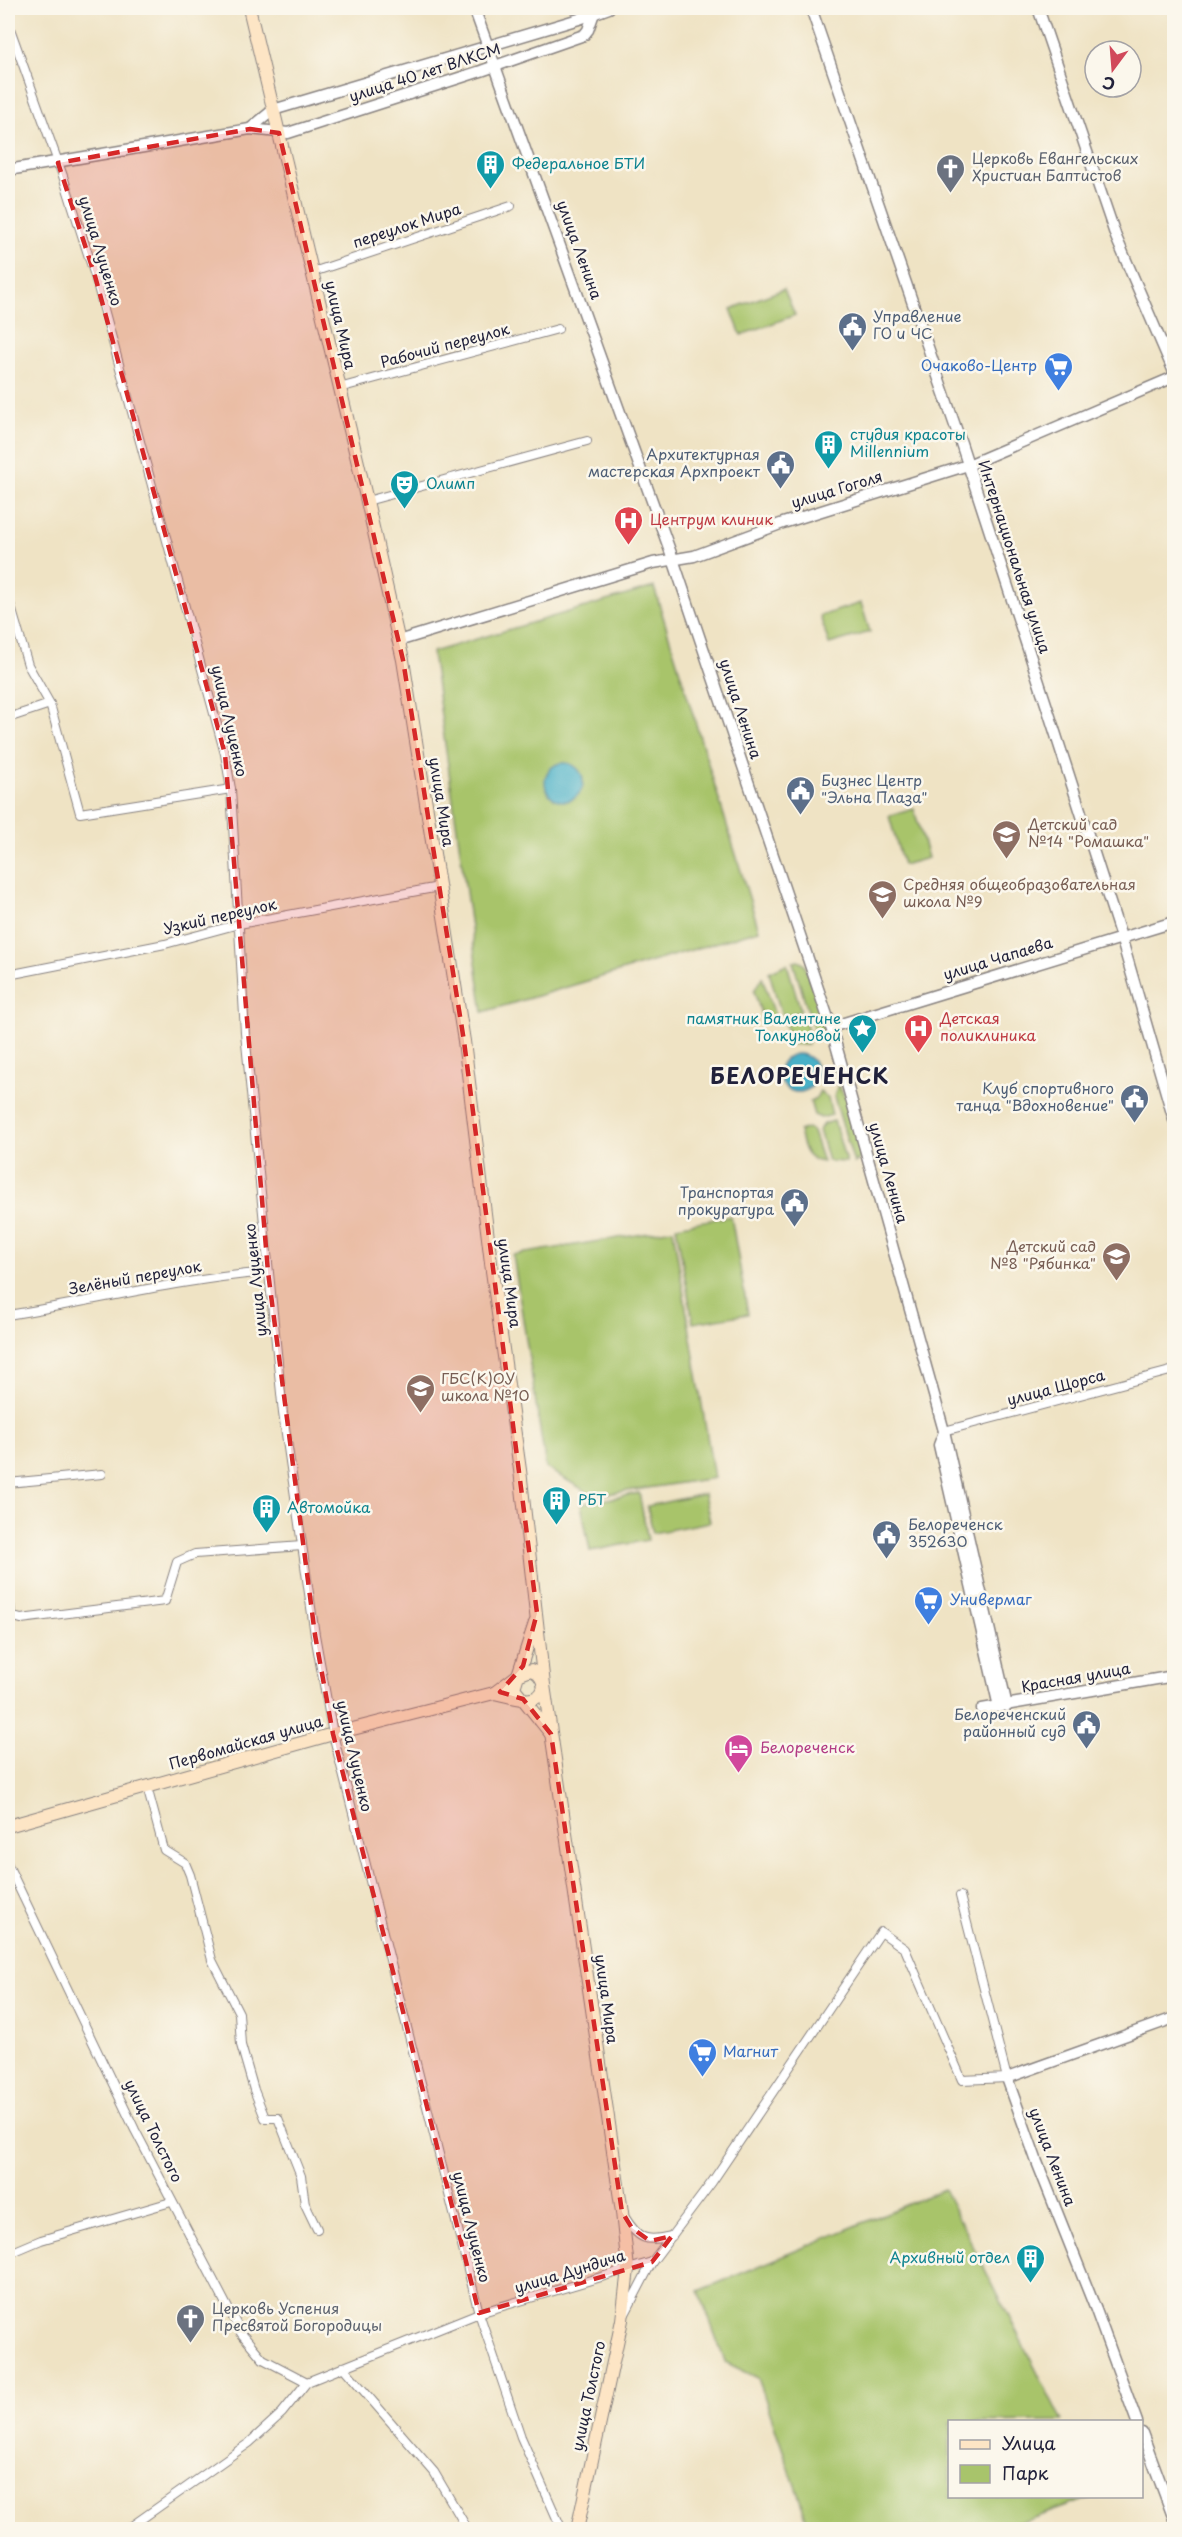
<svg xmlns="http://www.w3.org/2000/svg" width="1182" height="2537" viewBox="0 0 1182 2537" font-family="'Playpen Sans',sans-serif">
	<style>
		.green { fill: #a8c46b; stroke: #657353; stroke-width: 1.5 }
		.water { fill: #48b0c7; stroke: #356981; stroke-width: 1.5 }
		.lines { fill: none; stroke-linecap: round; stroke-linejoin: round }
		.minor-casing { stroke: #888280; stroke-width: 10 }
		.tertiary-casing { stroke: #888280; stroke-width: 13 }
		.secondary-casing { stroke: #888280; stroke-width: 14 }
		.minor { stroke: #fff; stroke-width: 8 }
		.tertiary { stroke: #fff; stroke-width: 10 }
		.secondary { stroke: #fde5c5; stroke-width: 12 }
		.marked { fill: #d62828; fill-opacity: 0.2; stroke: #d62828; stroke-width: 4.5; stroke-dasharray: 12 8; stroke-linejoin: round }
		.labels { text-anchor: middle; stroke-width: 5; stroke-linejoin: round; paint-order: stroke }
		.street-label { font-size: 15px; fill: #22223b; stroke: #fbf7ec }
		.worship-label { font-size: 15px; fill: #5b616d; stroke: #fbf7ec; text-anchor: start }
		.culture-label { font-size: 15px; fill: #0d838f; stroke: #fbf7ec; text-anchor: start }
		.service-label { font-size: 15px; fill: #4e5e75; stroke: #fbf7ec; text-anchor: end }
		.shop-label { font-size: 15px; fill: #366cbe; stroke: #fbf7ec; text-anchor: start }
		.health-label { font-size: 15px; fill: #be3a42; stroke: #fbf7ec; text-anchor: start }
		.education-label { font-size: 15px; fill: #785e54; stroke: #fbf7ec; text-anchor: start }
		.hotel-label { font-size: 15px; fill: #b23c85; stroke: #fbf7ec; text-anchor: start }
		.district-label { font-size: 21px; font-weight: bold; letter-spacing: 1.5px; fill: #22223b; stroke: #fbf7ec }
	</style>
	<rect width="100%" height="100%" fill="#fbf7ec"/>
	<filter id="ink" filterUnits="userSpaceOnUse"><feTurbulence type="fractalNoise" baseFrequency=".0167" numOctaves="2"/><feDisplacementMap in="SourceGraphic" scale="12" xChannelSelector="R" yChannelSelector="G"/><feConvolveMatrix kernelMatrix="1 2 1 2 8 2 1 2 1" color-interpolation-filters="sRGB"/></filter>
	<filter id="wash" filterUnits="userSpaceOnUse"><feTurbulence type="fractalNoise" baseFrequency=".008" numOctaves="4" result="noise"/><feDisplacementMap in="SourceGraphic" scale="24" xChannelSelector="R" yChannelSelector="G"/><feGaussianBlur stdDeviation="1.35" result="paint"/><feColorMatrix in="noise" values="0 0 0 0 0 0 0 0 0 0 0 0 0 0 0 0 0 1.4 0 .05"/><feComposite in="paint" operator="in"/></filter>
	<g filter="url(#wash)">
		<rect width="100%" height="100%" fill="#efe3c4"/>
		<!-- green -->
		<g class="green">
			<path d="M784 289 795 315 741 335 731 309Z"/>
			<path d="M654 587 759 930 483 1012 432 652Z"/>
			<path d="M861 603 870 632 829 644 820 616Z"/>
			<path d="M914 809 928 858 903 865 889 816Z"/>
			<path d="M798 961 804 964 822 1013 824 1039 816 1037 793 962Z"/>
			<path d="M787 964 801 1011 786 1016 781 1013 769 972Z"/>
			<path d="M762 977 775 1015 773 1020 764 1023 754 991Z"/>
			<path d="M804 1017 810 1038 807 1045 792 1044 785 1025 787 1021Z"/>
			<path d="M838 1085 848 1101 862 1154 859 1160 854 1163 834 1097Z"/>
			<path d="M820 1091 828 1098 832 1115 821 1118 814 1115 810 1101 816 1098Z"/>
			<path d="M834 1121 846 1162 828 1161 819 1130 823 1124Z"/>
			<path d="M808 1128 813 1132 823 1162C804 1160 803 1147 799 1131Z"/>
			<path d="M731 1216 748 1314 693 1323 676 1226Z"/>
			<path d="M673 1229 714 1478 594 1496 546 1468 513 1255Z"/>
			<path d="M639 1493 648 1540 590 1551 581 1504Z"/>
			<path d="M704 1494 710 1522 653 1533 647 1506Z"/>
			<path d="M944 2189 1062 2421 950 2422V2496L1093 2497 1002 2529H810L758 2378 725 2362 699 2291Z"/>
		</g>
		<!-- water -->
		<g class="water">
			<circle cx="564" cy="782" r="19"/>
			<circle cx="798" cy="1073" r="19"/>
		</g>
	</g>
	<g filter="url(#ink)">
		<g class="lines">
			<defs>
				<g id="minor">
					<path d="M8 23 63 176 95 276 225 754 231 789 245 1033 283 1413 315 1635 333 1734 479 2313 521 2437 562 2530"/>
					<path d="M313 272 511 206"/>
					<path d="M339 388 558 329"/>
					<path d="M367 501 587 441"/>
					<path d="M8 597 28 665 50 704"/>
					<path d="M8 718 50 704 80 813 231 789"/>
					<path d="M8 975 165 944 239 924 439 887"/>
					<path d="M8 1315C95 1301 180 1279 268 1272"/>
					<path d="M944 1431 1174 1370"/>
					<path d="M8 1483 102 1474"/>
					<path d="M8 1579 11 1616 21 1619 165 1601 177 1562 195 1554 302 1546"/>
					<path d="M147 1787 164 1850 185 1863 190 1875 212 1960 239 2013 241 2045 254 2090 265 2118H278L301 2176 305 2204 317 2229"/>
					<path d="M8 1865 135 2130 241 2333 263 2359 307 2382"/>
					<path d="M624 2216C639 2240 645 2242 672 2236"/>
					<path d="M8 2254 41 2240 171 2202"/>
					<path d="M625 2314 652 2262"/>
					<path d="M343 2367 434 2472 468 2530"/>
					<path d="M126 2530 249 2443 282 2413 307 2382 479 2313 652 2262 712 2182 881 1932 905 1949 962 2080 1007 2078 960 1896"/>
				</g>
				<g id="tertiary">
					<path d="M474 8 673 559 831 1027 944 1431 1007 1706"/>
					<path d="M811 8 961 443 1046 704 1121 937 1174 1120"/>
					<path d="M1038 8 1116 237 1174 372"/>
					<path d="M250 129 273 110 579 19 609 8"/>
					<path d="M8 170 250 129 288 133 481 71 584 35 588 30 594 13"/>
					<path d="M398 641 653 563 694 556 783 523 968 465 1174 377"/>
					<path d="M831 1027 1174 922"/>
					<path d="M944 1432 939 1445 999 1707"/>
					<path d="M982 1709 1174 1676"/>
					<path d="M1137 2422 1096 2310 1037 2162 1007 2078 1174 2018"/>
					<path d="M1142 2433 1174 2519"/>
				</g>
				<g id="secondary">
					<path d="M249 8 367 501 403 660 464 1041 492 1271 520 1470 544 1685 622 2212 628 2269 622 2320 577 2530"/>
					<path d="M494 1693C508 1695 536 1708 543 1690 545 1683 542 1678 537 1673L531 1670 518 1675 514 1688 523 1699 551 1734"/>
					<path d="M8 1826 333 1734 494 1693 518 1675 535 1623"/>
				</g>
			</defs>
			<!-- minor casing -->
			<use href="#minor" class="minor-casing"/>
			<!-- tertiary casing -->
			<use href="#tertiary" class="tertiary-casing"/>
			<!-- secondary casing -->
			<use href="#secondary" class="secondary-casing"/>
			<!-- minor -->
			<use href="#minor" class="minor"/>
			<!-- tertiary -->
			<use href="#tertiary" class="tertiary"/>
			<!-- secondary -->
			<use href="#secondary" class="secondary"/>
		</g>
	</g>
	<!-- marked area -->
	<path class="marked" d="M250 129 279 133 403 660 464 1041 537 1613 523 1666 500 1692 523 1699 551 1734 622 2212 632 2228 650 2241 672 2236 652 2262 479 2313 333 1734 315 1635 268 1272 225 754 95 276 58 163Z"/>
	<!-- icons -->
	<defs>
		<symbol id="building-pin" viewBox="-11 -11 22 30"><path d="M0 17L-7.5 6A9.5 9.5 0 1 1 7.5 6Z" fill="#0f9aa8" stroke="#fbf7ec"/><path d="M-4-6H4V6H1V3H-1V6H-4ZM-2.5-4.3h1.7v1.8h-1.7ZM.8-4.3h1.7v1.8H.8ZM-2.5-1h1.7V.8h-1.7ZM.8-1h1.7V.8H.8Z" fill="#fff"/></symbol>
		<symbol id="church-pin" viewBox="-11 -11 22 30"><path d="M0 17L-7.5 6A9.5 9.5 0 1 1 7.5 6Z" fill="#6b7280" stroke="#fbf7ec"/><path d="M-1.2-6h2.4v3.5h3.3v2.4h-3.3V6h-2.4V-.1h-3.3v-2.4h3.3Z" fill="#fff"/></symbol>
		<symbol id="civic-pin" viewBox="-11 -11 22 30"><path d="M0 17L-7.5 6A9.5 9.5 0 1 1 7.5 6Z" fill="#5c6f8a" stroke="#fbf7ec"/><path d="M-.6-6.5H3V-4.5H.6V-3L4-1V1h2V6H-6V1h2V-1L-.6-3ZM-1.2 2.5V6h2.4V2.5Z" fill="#fff"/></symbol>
		<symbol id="supermarket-pin" viewBox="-11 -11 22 30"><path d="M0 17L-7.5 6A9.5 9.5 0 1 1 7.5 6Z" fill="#3f7fe0" stroke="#fbf7ec"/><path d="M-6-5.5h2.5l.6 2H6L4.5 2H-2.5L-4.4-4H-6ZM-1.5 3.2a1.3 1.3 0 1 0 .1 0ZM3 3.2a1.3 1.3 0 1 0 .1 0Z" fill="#fff"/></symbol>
		<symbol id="theatre-pin" viewBox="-11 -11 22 30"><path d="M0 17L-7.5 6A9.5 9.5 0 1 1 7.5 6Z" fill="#0f9aa8" stroke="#fbf7ec"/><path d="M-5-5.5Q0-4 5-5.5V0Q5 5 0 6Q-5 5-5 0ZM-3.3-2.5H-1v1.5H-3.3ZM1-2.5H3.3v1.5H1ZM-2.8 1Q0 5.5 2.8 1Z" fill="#fff"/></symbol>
		<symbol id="hospital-pin" viewBox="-11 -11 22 30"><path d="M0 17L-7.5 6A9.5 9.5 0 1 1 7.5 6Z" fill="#e0444e" stroke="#fbf7ec"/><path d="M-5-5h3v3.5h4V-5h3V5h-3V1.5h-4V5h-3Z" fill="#fff"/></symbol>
		<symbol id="school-pin" viewBox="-11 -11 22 30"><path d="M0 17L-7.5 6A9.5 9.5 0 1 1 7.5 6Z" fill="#8d6e63" stroke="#fbf7ec"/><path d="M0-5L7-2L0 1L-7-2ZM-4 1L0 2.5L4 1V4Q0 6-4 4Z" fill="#fff"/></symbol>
		<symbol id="sight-pin" viewBox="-11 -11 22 30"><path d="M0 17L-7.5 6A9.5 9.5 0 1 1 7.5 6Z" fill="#0f9aa8" stroke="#fbf7ec"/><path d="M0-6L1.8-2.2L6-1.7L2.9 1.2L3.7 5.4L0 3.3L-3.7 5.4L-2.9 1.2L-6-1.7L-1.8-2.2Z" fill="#fff"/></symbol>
		<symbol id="hotel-pin" viewBox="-11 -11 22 30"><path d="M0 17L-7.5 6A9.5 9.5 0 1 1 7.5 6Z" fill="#d1479c" stroke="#fbf7ec"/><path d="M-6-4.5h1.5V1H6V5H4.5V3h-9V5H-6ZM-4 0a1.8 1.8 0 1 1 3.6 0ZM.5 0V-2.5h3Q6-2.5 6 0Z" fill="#fff"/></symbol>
	</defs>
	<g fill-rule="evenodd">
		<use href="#building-pin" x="474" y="148" width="33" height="45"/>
		<use href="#church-pin" x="934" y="152" width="33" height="45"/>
		<use href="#civic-pin" x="836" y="310" width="33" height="45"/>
		<use href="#supermarket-pin" x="1042" y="350" width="33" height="45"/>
		<use href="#building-pin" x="812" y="428" width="33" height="45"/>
		<use href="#civic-pin" x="764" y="448" width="33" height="45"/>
		<use href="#theatre-pin" x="388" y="468" width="33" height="45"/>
		<use href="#hospital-pin" x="612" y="504" width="33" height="45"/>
		<use href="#civic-pin" x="784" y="774" width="33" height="45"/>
		<use href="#school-pin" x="990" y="818" width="33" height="45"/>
		<use href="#school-pin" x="866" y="878" width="33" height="45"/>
		<use href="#sight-pin" x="846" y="1012" width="33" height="45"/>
		<use href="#hospital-pin" x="902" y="1012" width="33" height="45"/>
		<use href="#civic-pin" x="1118" y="1082" width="33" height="45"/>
		<use href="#civic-pin" x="778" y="1186" width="33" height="45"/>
		<use href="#school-pin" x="1100" y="1240" width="33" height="45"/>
		<use href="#school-pin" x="404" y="1372" width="33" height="45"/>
		<use href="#building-pin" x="540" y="1484" width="33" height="45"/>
		<use href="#building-pin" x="250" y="1492" width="33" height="45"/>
		<use href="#civic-pin" x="870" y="1518" width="33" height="45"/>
		<use href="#supermarket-pin" x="912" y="1584" width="33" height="45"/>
		<use href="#civic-pin" x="1070" y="1708" width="33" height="45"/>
		<use href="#hotel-pin" x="722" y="1732" width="33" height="45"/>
		<use href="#supermarket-pin" x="686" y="2036" width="33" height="45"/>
		<use href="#building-pin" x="1014" y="2242" width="33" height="45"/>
		<use href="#church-pin" x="174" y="2302" width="33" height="45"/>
	</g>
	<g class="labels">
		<!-- street labels -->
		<g class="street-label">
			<text transform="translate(425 73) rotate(-18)" y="5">улица 40 лет ВЛКСМ</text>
			<text transform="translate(407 226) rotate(-18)" y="5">переулок Мира</text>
			<text transform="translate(579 250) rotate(70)" y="5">улица Ленина</text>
			<text transform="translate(100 251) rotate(73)" y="5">улица Луценко</text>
			<text transform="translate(340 325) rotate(77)" y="5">улица Мира</text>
			<text transform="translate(445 346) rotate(-15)" y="5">Рабочий переулок</text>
			<text transform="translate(837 490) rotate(-17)" y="5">улица Гоголя</text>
			<text transform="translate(1014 557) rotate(72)" y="5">Интернациональная улица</text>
			<text transform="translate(740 709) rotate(72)" y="5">улица Ленина</text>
			<text transform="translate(229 721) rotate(77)" y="5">улица Луценко</text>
			<text transform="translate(441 802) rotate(81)" y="5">улица Мира</text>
			<text transform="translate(220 917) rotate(-13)" y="5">Узкий переулок</text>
			<text transform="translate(998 959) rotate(-17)" y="5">улица Чапаева</text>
			<text transform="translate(888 1173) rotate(74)" y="5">улица Ленина</text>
			<text transform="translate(135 1278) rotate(-10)" y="5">Зелёный переулок</text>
			<text transform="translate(256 1280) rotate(-96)" y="5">улица Луценко</text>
			<text transform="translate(509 1283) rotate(82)" y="5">улица Мира</text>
			<text transform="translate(1056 1388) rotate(-15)" y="5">улица Щорса</text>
			<text transform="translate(1076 1678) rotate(-10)" y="5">Красная улица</text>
			<text transform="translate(246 1743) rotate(-16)" y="5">Первомайская улица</text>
			<text transform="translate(354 1756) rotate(77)" y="5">улица Луценко</text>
			<text transform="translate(606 1999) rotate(82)" y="5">улица Мира</text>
			<text transform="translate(153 2131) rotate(64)" y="5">улица Толстого</text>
			<text transform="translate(1052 2157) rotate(69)" y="5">улица Ленина</text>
			<text transform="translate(471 2227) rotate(76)" y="5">улица Луценко</text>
			<text transform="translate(570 2272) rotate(-17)" y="5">улица Дундича</text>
			<text transform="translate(589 2396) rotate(-78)" y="5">улица Толстого</text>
		</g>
		<!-- worship labels -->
		<g class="worship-label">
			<text x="972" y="164">Церковь Евангельских<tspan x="972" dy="17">Христиан Баптистов</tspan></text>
			<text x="212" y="2314">Церковь Успения<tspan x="212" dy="17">Пресвятой Богородицы</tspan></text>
		</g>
		<!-- culture labels -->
		<g class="culture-label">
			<text x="512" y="169">Федеральное БТИ</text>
			<text x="850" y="440">студия красоты<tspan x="850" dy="17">Millennium</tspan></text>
			<text x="426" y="489">Олимп</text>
			<text x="841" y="1024" text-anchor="end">памятник Валентине<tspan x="841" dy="17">Толкуновой</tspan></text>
			<text x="578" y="1505">РБТ</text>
			<text x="287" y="1513">Автомойка</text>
			<text x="1010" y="2263" text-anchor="end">Архивный отдел</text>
		</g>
		<!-- service labels -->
		<g class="service-label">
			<text x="873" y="322" text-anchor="start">Управление<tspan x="873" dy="17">ГО и ЧС</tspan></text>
			<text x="760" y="460">Архитектурная<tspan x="760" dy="17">мастерская Архпроект</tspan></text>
			<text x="821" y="786" text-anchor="start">Бизнес Центр<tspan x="821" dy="17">"Эльна Плаза"</tspan></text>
			<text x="1114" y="1094">Клуб спортивного<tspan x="1114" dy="17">танца "Вдохновение"</tspan></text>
			<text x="774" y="1198">Транспортая<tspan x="774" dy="17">прокуратура</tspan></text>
			<text x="908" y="1530" text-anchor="start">Белореченск<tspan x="908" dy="17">352630</tspan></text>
			<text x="1066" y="1720">Белореченский<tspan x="1066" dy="17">районный суд</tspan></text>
		</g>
		<!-- shop labels -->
		<g class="shop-label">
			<text x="1037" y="371" text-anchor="end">Очаково-Центр</text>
			<text x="950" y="1605">Универмаг</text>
			<text x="723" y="2057">Магнит</text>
		</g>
		<!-- health labels -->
		<g class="health-label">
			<text x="650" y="525">Центрум клиник</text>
			<text x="940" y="1024">Детская<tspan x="940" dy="17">поликлиника</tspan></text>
		</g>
		<!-- education labels -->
		<g class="education-label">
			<text x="1028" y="830">Детский сад<tspan x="1028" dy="17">№14 "Ромашка"</tspan></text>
			<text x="903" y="890">Средняя общеобразовательная<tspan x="903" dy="17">школа №9</tspan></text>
			<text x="1096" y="1252" text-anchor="end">Детский сад<tspan x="1096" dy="17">№8 "Рябинка"</tspan></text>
			<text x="441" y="1384">ГБС(К)ОУ<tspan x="441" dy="17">школа №10</tspan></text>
		</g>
		<!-- hotel labels -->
		<g class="hotel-label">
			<text x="760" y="1753">Белореченск</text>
		</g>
		<!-- district labels -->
		<g class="district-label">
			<text x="800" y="1084">БЕЛОРЕЧЕНСК</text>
		</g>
	</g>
	<!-- margin -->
	<rect width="1182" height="2537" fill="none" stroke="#fbf7ec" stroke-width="30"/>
	<!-- legend -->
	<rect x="948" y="2420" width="195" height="78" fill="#fbf7ec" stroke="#a4a2a5" stroke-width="1.5"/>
	<rect x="960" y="2440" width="30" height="9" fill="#fde5c5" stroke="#a4a2a5" stroke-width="1.5"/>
	<text x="1002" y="2450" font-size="18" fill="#22223b">Улица</text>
	<rect x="960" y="2465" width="30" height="18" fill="#a8c46b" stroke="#a4a2a5" stroke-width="1.5"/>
	<text x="1002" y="2480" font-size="18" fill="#22223b">Парк</text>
	<!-- north arrow -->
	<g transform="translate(1113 69) rotate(196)"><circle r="28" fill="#fbf7ec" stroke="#a4a2a5" stroke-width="1.5"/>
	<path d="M0-4.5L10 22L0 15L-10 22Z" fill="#d1495b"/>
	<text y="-9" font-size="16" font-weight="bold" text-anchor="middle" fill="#22223b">С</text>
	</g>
</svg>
